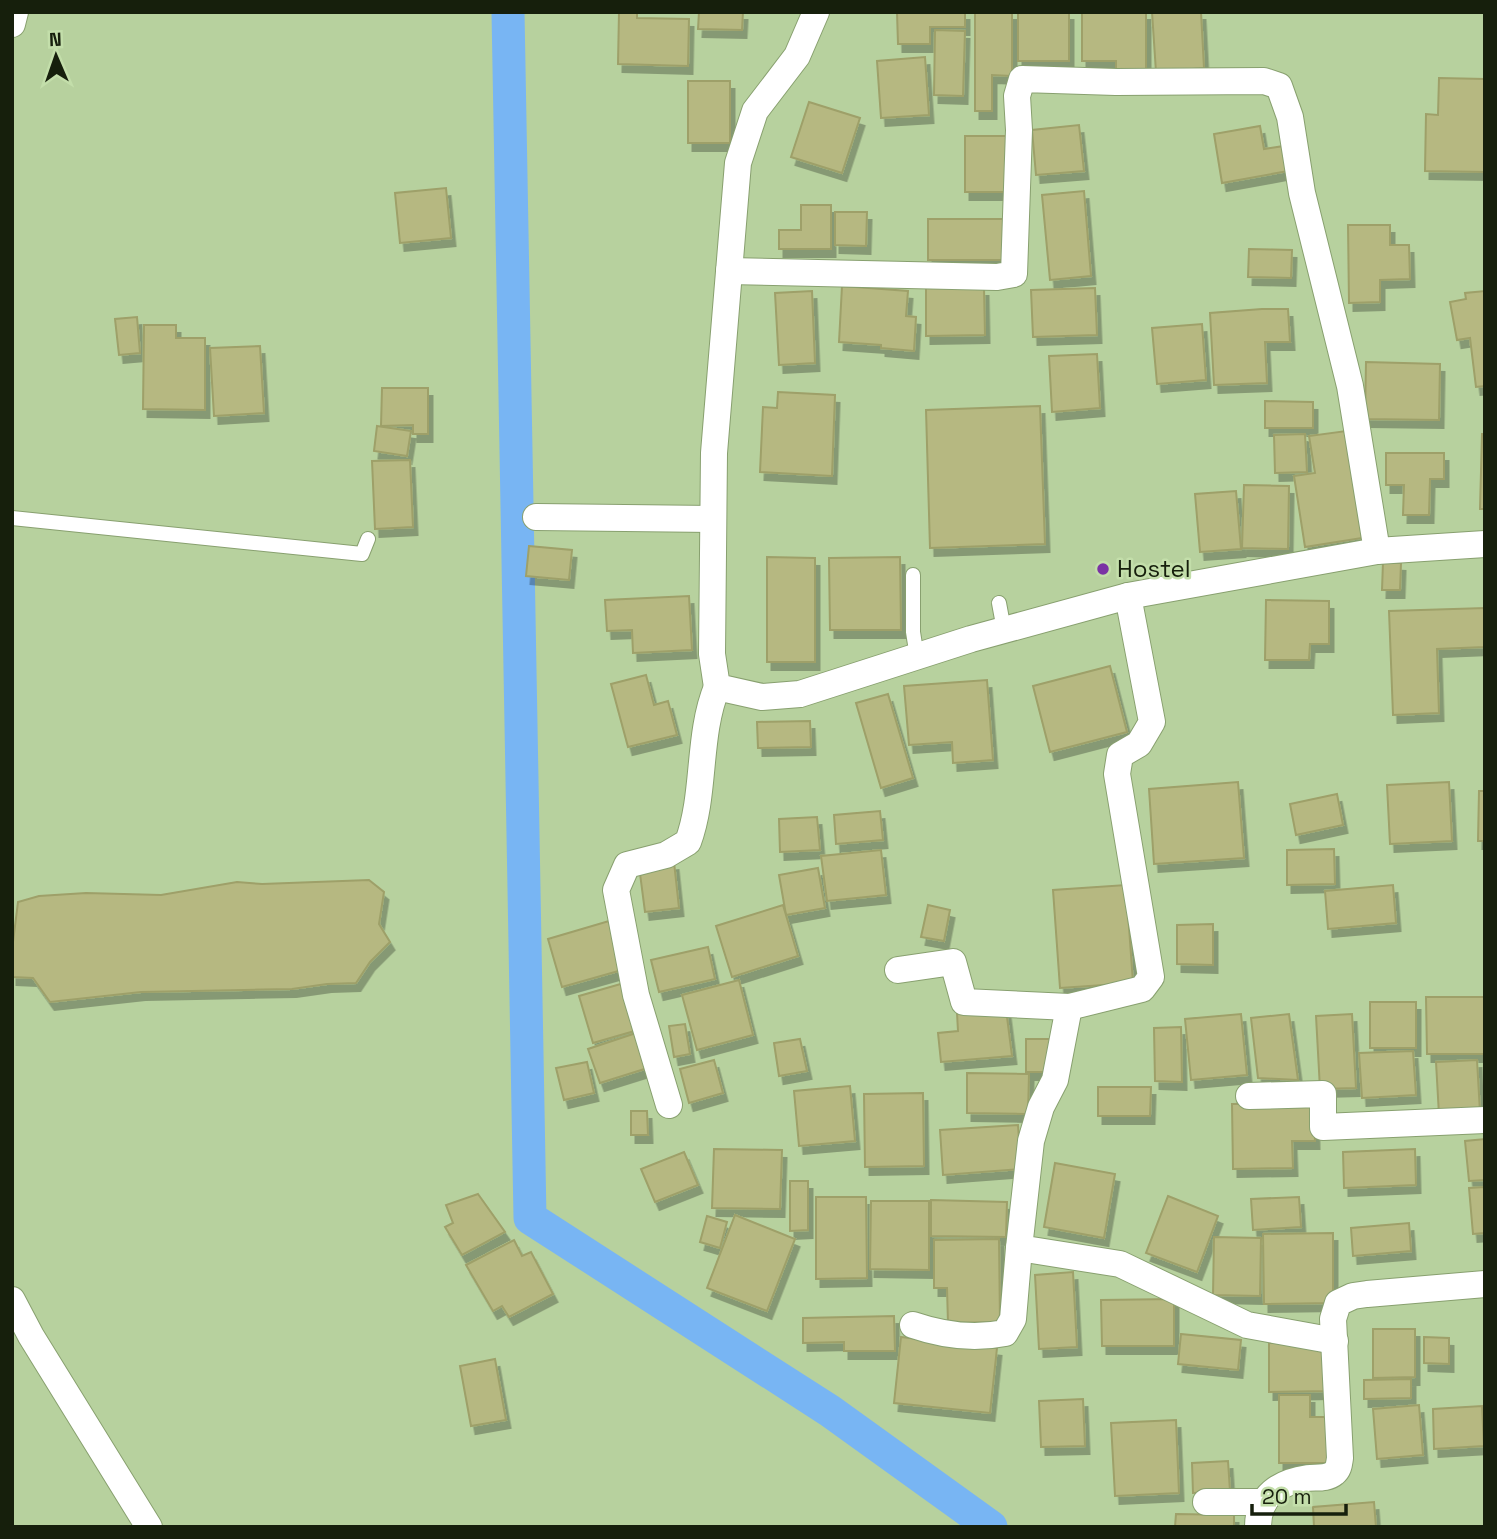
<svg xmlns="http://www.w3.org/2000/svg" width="1497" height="1539" viewBox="0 0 1497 1539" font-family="'Space Grotesk',sans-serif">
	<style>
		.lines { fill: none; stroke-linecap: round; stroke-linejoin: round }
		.canal { stroke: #78b5f3; stroke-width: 33 }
		.building { fill: #b6b881; stroke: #9ea069; stroke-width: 2; filter: url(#shadow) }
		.service-casing { stroke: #88a06f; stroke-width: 16 }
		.minor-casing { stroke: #88a06f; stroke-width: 28 }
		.service { stroke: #fff; stroke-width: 14 }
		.minor { stroke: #fff; stroke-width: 26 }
		.poi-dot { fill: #7a32a4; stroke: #c3deaa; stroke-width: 2.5 }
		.labels { text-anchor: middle; stroke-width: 5; stroke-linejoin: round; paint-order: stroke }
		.poi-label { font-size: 24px; fill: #161f0c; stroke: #c3deaa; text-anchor: start }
	</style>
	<defs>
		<filter id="shadow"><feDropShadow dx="4.5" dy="8" stdDeviation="0" flood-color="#0004"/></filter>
	</defs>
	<rect width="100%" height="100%" fill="#b7d19e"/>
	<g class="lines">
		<!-- canal -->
		<path class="canal" d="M508 12 530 1218 830 1411 991 1527"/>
	</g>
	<!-- building -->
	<g class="building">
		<path d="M619 12H637V18L689 19 688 66 618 64Z"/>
		<path d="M699 12H743L742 30 698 29Z"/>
		<path d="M897 12H965V27H930V44H898Z"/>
		<path d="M975 12H1012V76L992 75V111H975Z"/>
		<rect x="1018" y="12" width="51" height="49"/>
		<path d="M1082 12H1146V71H1116V61H1082Z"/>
		<path d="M1152 12H1201L1204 68 1156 72Z"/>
		<path d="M935 30 965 31 963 96 934 95Z"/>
		<path d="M925 57 929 115 881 118 877 61Z"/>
		<path d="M1439 78 1485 79V172L1425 171 1426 114 1438 115Z"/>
		<rect x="688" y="81" width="42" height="62"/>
		<path d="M809 102 860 118 842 173 791 157Z"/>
		<path d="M1079 125 1084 171 1036 175 1032 130Z"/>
		<path d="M1260 126 1264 149 1284 146 1288 171 1222 183 1214 134Z"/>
		<rect x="965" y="136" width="42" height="56"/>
		<path d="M446 188 451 238 400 243 395 193Z"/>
		<path d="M1084 191 1091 276 1050 280 1042 195Z"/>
		<path d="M801 205H831V249H779V230H801Z"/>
		<path d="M835 212H867L866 246 835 245Z"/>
		<rect x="928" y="219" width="79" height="41"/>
		<path d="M1348 225H1390V245H1409L1410 279 1380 280V302L1349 303Z"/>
		<path d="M1249 249 1292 250 1291 278 1248 277Z"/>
		<path d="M842 286 908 291 906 316 916 317 914 351 881 348V345L839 342Z"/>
		<path d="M926 288H984L985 335 926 336Z"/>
		<path d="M1095 288 1097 335 1033 337 1031 290Z"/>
		<path d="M812 291 815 363 779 365 775 293Z"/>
		<path d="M1485 291V386L1476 387 1470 338 1457 340 1450 302 1466 299 1465 293Z"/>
		<path d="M1262 309H1288L1290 342H1265L1267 383 1214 385 1210 313Z"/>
		<path d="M137 317 140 353 119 355 115 319Z"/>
		<path d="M1202 324 1206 380 1157 384 1152 328Z"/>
		<path d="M144 325H176V338H205V410L143 409Z"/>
		<path d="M260 346 264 413 214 416 210 348Z"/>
		<path d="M1097 354 1100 408 1052 412 1049 356Z"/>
		<path d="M1366 362 1440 364 1439 420 1365 419Z"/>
		<path d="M382 388H428V434H413V425L381 426Z"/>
		<path d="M778 392 835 395 832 476 760 472 763 407 777 408Z"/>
		<path d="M1265 401 1313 402V428H1265Z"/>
		<path d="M1040 406 1045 544 930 548 926 410Z"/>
		<path d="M377 426 411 431 407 456 374 451Z"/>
		<path d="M1346 431 1362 538 1305 547 1294 476 1315 473 1309 436Z"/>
		<path d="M1305 434 1307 472 1275 473 1274 435Z"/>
		<path d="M1482 434H1485V509H1480Z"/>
		<path d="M1386 453H1444V479H1430L1429 515H1403L1404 485H1386Z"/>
		<path d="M410 460 413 527 375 529 372 461Z"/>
		<path d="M1244 485 1289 486 1288 549 1242 548Z"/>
		<path d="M1236 491 1241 549 1200 552 1195 494Z"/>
		<path d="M529 546 572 550 569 580 526 576Z"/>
		<path d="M767 557 815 558V662H767Z"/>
		<path d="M900 557 901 630H830L829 558Z"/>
		<path d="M1383 562 1401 563 1400 590H1382Z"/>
		<path d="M689 596 692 650 633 653 632 630 607 631 605 600Z"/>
		<path d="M1266 600 1329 601V644H1310L1309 660H1265Z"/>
		<path d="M1485 608V647L1437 649 1439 713 1393 715 1389 611Z"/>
		<path d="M1110 666 1127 732 1050 752 1033 686Z"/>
		<path d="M646 675 654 705 668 701 677 735 628 747 611 684Z"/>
		<path d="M987 680 993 760 953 763 952 742 909 745 904 686Z"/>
		<path d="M888 694 913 778 881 788 856 703Z"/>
		<path d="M810 721 811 747 758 748 757 722Z"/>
		<path d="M1238 782 1244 858 1154 864 1149 789Z"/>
		<path d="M1449 782 1452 841 1390 844 1387 785Z"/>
		<path d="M1479 791H1485V841H1478Z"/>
		<path d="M1337 794 1343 825 1296 835 1290 804Z"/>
		<path d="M880 811 883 840 836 844 834 815Z"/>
		<path d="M817 817 820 850 780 852 779 819Z"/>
		<path d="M1334 849 1335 884 1287 885V850Z"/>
		<path d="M881 850 886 895 827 901 821 856Z"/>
		<path d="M674 862 679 908 645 912 639 866Z"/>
		<path d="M818 868 825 908 786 915 779 875Z"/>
		<path d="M369 880 384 892 379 924 390 942 370 962 356 983 327 984 292 989 141 992 50 1002 33 978 12 977V950L18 902 39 896 86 893 161 895 237 882 262 884Z"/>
		<path d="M1126 885 1133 983 1060 988 1053 890Z"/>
		<path d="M1393 885 1396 923 1328 929 1325 891Z"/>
		<path d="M783 905 798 956 732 977 716 926Z"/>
		<path d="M928 905 950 910 944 941 921 937Z"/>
		<path d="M609 921 622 970 562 987 548 939Z"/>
		<path d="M1213 924V965L1177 964V925Z"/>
		<path d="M708 947 715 979 659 992 651 960Z"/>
		<path d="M739 980 753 1035 697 1050 682 995Z"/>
		<path d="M624 983 638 1030 593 1043 579 996Z"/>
		<path d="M1426 997H1485V1054H1427Z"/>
		<rect x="1370" y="1002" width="46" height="46"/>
		<path d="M1006 1009 1012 1056 941 1062 938 1033 958 1031 957 1013Z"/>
		<path d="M1241 1014 1247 1075 1191 1080 1185 1019Z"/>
		<path d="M1289 1014 1298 1080 1258 1078 1251 1018Z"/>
		<path d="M1352 1014 1356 1088 1320 1089 1316 1016Z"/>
		<path d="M685 1024 690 1054 674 1057 669 1026Z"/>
		<path d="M1181 1027 1182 1082 1155 1081 1154 1028Z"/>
		<path d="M642 1031 654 1066 600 1083 588 1049Z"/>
		<path d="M800 1039 807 1071 779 1076 774 1043Z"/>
		<rect x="1026" y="1039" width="25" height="33"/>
		<path d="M1413 1051 1416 1095 1362 1098 1359 1053Z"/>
		<path d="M714 1060 723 1093 689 1103 680 1069Z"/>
		<path d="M1477 1060 1480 1112 1439 1115 1436 1062Z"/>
		<path d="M587 1062 594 1093 564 1100 556 1068Z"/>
		<path d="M967 1073 1029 1074 1028 1114 967 1113Z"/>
		<path d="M850 1086 855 1141 799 1146 794 1091Z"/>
		<path d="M1098 1087H1151L1150 1116H1098Z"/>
		<path d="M923 1093 924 1166 865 1167 864 1094Z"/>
		<path d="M1314 1103 1315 1141H1292L1293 1168 1233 1169 1232 1104Z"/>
		<path d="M631 1111H647L648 1135H631Z"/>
		<path d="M1018 1125 1021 1169 943 1175 940 1130Z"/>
		<path d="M1485 1139V1180L1469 1181 1465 1141Z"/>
		<path d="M714 1149 782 1150 780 1209 712 1208Z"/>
		<path d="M1415 1149 1416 1185 1344 1188 1343 1152Z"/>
		<path d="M684 1152 698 1185 655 1202 641 1169Z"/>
		<path d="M1055 1163 1115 1174 1104 1238 1044 1227Z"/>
		<path d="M790 1181H808V1230L790 1231Z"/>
		<path d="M1485 1187V1233L1473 1234 1469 1188Z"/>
		<path d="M478 1194 505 1232 462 1255 445 1227 453 1223 446 1205Z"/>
		<path d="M1168 1196 1218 1216 1197 1272 1146 1253Z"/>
		<path d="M816 1197H866L867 1278 816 1279Z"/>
		<path d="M1299 1197 1301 1227 1253 1230 1251 1199Z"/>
		<path d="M931 1200 1007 1202 1006 1237 931 1236Z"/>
		<path d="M871 1201H929V1270L870 1269Z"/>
		<path d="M735 1215 795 1239 767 1311 707 1288Z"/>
		<path d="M707 1216 727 1222 720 1248 700 1242Z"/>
		<path d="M1409 1223 1411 1251 1353 1256 1351 1228Z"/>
		<path d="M1333 1233V1303L1264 1304 1263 1234Z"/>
		<path d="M1214 1237 1261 1238 1260 1296 1213 1295Z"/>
		<path d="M999 1239 1000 1322 948 1323 947 1288H934V1240Z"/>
		<path d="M514 1240 522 1256 531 1252 553 1294 509 1317 502 1306 493 1311 466 1265Z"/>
		<path d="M1073 1272 1077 1347 1039 1349 1035 1275Z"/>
		<path d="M1174 1299V1346H1102L1101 1300Z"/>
		<path d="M894 1316 895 1351H844V1342L803 1343V1318Z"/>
		<path d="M1373 1329H1415V1377L1373 1378Z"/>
		<path d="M1181 1334 1241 1340 1238 1370 1178 1364Z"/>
		<path d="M901 1337 997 1348 990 1413 894 1403Z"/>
		<path d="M1424 1337 1449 1338V1364L1424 1363Z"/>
		<path d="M1269 1343H1328L1329 1391 1269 1392Z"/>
		<path d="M495 1359 506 1420 471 1426 460 1366Z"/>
		<path d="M1411 1379V1398L1364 1399V1380Z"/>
		<path d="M1279 1395H1310V1417H1336V1463H1279Z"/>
		<path d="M1083 1399 1085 1446 1041 1447 1039 1401Z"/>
		<path d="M1419 1405 1423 1455 1377 1459 1373 1409Z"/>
		<path d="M1482 1406 1484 1446 1434 1449 1433 1409Z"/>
		<path d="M1176 1420 1179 1493 1115 1496 1111 1423Z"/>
		<path d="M1228 1461 1230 1491 1193 1493 1192 1463Z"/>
		<path d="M1374 1502 1376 1527H1314L1313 1507Z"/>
		<path d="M1176 1514 1234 1515V1527H1175Z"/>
	</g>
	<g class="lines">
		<defs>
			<g id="service">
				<path d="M12 518 362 554 368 539"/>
				<path d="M913 575V632L917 657"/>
				<path d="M999 603 1004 630"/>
			</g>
			<g id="minor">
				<path d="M816 12 797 56 755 111 738 163 714 453 712 654 717 687 762 697 800 694 971 639 1128 596 1377 551 1485 544"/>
				<path d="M12 24 15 12"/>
				<path d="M729 271 997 277 1014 274 1019 130 1017 96 1022 79 1116 82 1264 81 1279 86 1290 117 1302 193 1350 386 1377 551"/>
				<path d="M536 517 713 519"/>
				<path d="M898 970 953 962 964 1002 1069 1007 1142 989 1151 977 1117 774 1120 755 1139 744 1152 722 1128 596"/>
				<path d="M1069 1007 1055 1080 1041 1107 1031 1141 1019 1248 1120 1264 1247 1325 1335 1341"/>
				<path d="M1249 1096 1323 1094V1127L1485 1120"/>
				<path d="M669 1105 636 995 616 890 627 865 666 855 688 842C706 793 697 736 717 687"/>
				<path d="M12 1300 31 1336 149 1527"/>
				<path d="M913 1325C942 1335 975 1339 1005 1333L1013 1319 1019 1248"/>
				<path d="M1206 1502H1264"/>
				<path d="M1258 1527C1258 1495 1280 1482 1308 1478 1316 1477 1327 1479 1334 1473 1339 1469 1339 1464 1340 1458L1333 1319 1338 1303 1353 1296 1367 1294 1485 1284"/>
			</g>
		</defs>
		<!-- service casing -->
		<use href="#service" class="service-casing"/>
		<!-- minor casing -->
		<use href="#minor" class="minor-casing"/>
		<!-- service -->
		<use href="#service" class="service"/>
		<!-- minor -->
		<use href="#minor" class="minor"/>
	</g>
	<!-- markers -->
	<circle class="poi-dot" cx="1103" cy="569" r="7"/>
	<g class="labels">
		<!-- poi labels -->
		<g class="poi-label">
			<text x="1117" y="577">Hostel</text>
		</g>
	</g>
	<!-- border -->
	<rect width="1497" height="1539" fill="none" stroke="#161f0c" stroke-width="28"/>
	<!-- north arrow -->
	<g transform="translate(56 56) rotate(358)" stroke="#c3deaa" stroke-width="5" paint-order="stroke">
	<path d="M0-5L12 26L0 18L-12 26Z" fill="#161f0c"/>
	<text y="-10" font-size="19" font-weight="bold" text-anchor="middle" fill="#161f0c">N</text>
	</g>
	<!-- scale -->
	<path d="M1252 1504v10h94v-10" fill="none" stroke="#161f0c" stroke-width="3.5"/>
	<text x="1262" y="1504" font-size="21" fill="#161f0c" stroke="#c3deaa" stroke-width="5" paint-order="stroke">20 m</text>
</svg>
